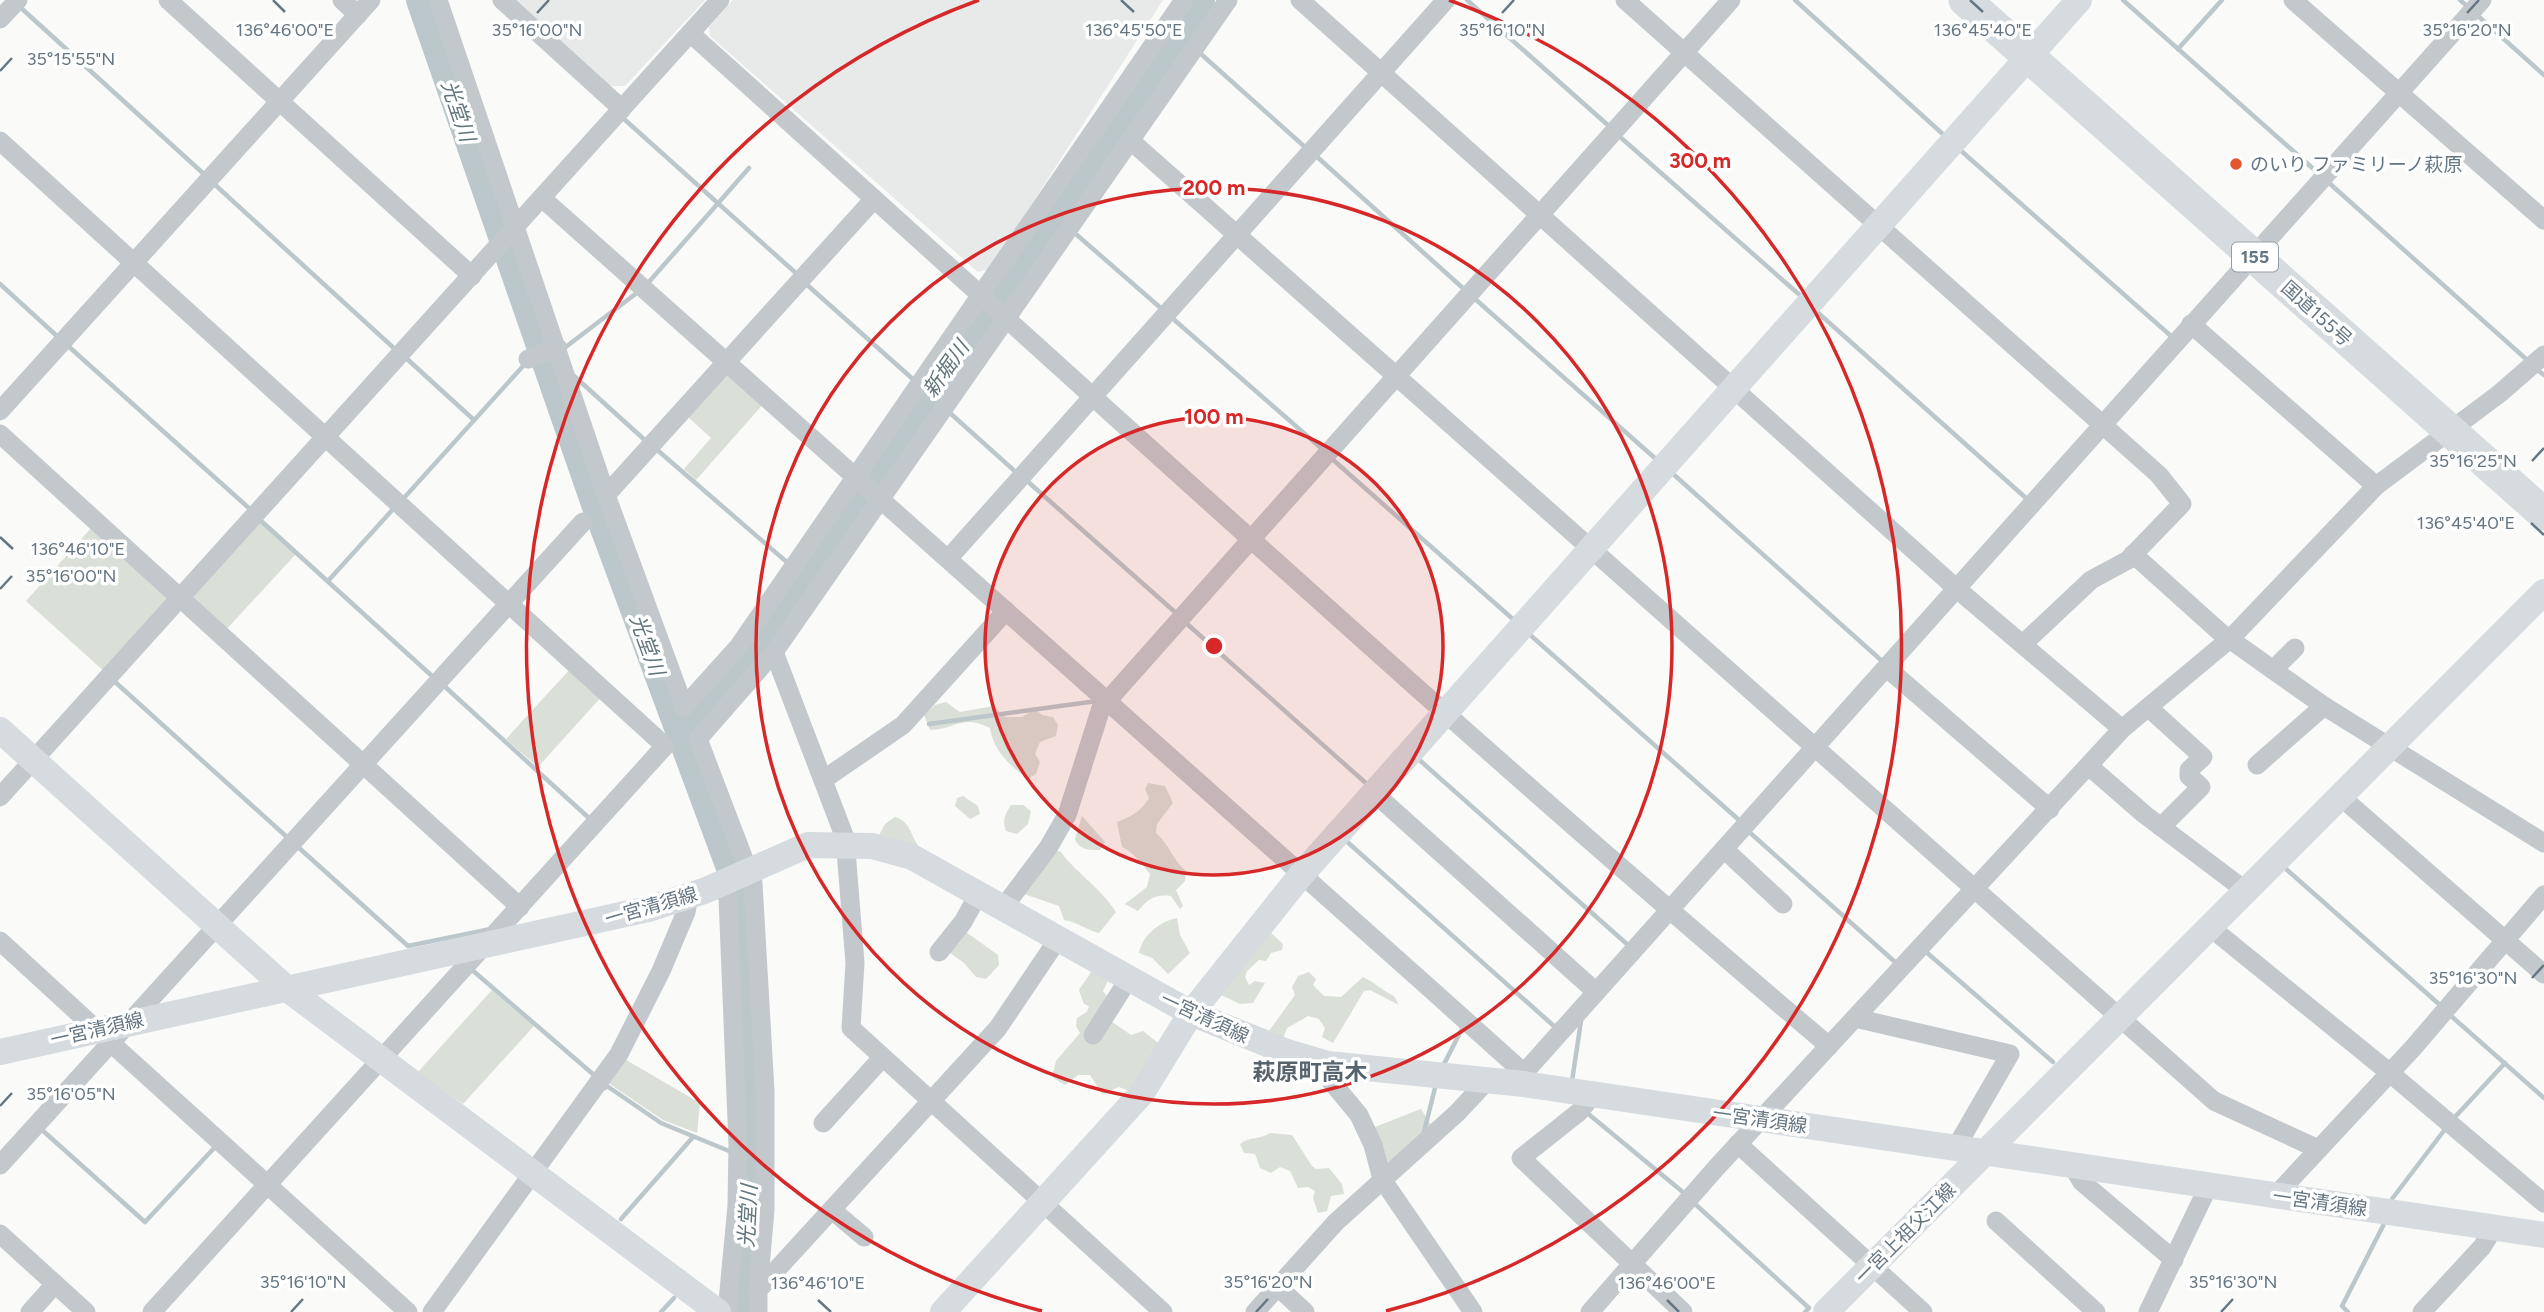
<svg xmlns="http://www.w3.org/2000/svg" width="2544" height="1312" viewBox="0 0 2544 1312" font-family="Figtree,'Noto Sans JP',sans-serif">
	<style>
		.built { fill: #e8e9e9 }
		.green { fill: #dadfd7 }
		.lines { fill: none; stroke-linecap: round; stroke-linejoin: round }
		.stream { stroke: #bbc7cb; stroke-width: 4.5 }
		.river { stroke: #bbc7cb; stroke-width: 28 }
		.street { stroke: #c3c8cc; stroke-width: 19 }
		.secondary { stroke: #d6dbdf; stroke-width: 26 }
		.highway { stroke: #d6dbdf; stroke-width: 33 }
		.ticks { fill: none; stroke: #657683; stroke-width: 2.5 }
		.ring { fill: none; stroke: #d62828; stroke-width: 3.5 }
		.poi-dot { fill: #e4572e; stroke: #fff; stroke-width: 2.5 }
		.labels { text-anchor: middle; stroke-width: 7; stroke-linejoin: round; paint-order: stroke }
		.shield { fill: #fff; stroke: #939fa8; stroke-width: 2 }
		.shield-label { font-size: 18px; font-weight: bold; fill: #657683 }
		.poi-label { font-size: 19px; fill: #657683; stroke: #fff; text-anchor: start }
		.street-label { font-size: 19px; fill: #657683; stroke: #fff }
		.water-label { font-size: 21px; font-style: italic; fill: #60757c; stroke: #fff }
		.quarter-label { font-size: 23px; font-weight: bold; fill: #57646e; stroke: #fff }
		.ticks-label { font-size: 18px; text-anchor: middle; fill: #657683; stroke: #fff; stroke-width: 7; stroke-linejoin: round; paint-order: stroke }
		.centre { fill: #d62828; stroke: #fff; stroke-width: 3.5 }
		.ring-label { font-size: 21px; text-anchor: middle; font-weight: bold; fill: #d62828; stroke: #fff; stroke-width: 7; stroke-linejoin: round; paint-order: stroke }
	</style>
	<rect width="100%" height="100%" fill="#fafaf8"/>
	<!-- built -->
	<g class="built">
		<path d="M515 0H705L625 86H609Z"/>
		<path d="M733 0H1163L990 269 978 272 710 36 709 27Z"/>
	</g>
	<!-- green -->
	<g class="green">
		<path d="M725 372 765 402 696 480 684 469 711 438 686 415Z"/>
		<path d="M260 522 296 554 224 632 189 600Z"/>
		<path d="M92 527 168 595 169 603 106 673 26 601Z"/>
		<path d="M572 667 603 695 538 767 506 739Z"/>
		<path d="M946 702 960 712 994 706 1005 717H1022L1035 709 1042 715 1053 717 1058 725 1056 736 1040 742 1035 754 1040 762 1036 774 1028 779C1010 766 993 750 990 728 962 714 957 729 930 730L924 715 935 705Z"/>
		<path d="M1148 783 1165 786 1173 803 1157 824 1156 833C1170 845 1171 858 1186 871L1185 881 1176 890 1183 906 1180 909 1171 896C1155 894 1148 899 1138 911L1125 904 1147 887 1150 874C1142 864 1133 852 1122 847L1117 822C1130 817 1142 811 1149 798L1145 789Z"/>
		<path d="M963 796 978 806 980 814 970 819 955 806 957 798Z"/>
		<path d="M1011 805H1023L1031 811 1028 824 1017 834 1006 831C1002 821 1005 814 1011 805Z"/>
		<path d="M1082 816 1105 842 1100 850C1089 850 1079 850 1075 839Z"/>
		<path d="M895 817C912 822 911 840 922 850L876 841 885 824Z"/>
		<path d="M1060 851C1077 874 1100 887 1116 912L1099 933C1086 930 1078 922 1064 920L1059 906 1024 894 1048 853Z"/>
		<path d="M1177 918 1180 935 1190 953 1168 974 1152 958 1139 953C1142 936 1160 921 1177 918Z"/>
		<path d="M966 932 998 955 999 965 986 979 976 977 964 963 950 953Z"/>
		<path d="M1271 933 1283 944 1282 950 1271 953 1266 961 1259 960 1247 971 1245 977 1249 985 1255 981 1265 983 1253 1003 1240 1004 1221 995Z"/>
		<path d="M1092 971 1109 978 1103 991 1110 1000 1112 1022 1131 1035 1143 1031 1158 1043 1132 1092 1119 1087 1102 1094 1090 1075H1078L1065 1085 1052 1077 1056 1061 1080 1033 1076 1026 1077 1018 1087 1012 1089 1006 1084 1004 1079 990Z"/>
		<path d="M1309 972 1316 979 1313 985 1324 996 1341 997 1363 977C1375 983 1383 991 1394 996L1399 1005 1370 990 1364 991 1333 1043 1322 1037 1325 1028 1319 1019 1308 1016 1287 1028 1281 1044 1269 1031 1295 995 1292 987 1298 976Z"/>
		<path d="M492 990 534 1026 463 1104 418 1072Z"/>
		<path d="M621 1057 700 1103 697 1133 663 1120 607 1082Z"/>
		<path d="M1421 1109 1431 1125 1430 1132 1385 1165 1375 1127Z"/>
		<path d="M1270 1133 1292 1135 1312 1166 1316 1169 1329 1168 1342 1184 1344 1194 1331 1196 1327 1211 1318 1213 1313 1198 1315 1191 1308 1187 1298 1188 1290 1171 1280 1167 1271 1173 1260 1168 1255 1154 1244 1153 1240 1144C1250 1136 1260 1140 1270 1133Z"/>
	</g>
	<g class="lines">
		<!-- stream -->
		<g class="stream">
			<path d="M1467 0 1610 127"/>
			<path d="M1795 0 1946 137"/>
			<path d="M2123 0 2318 173"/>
			<path d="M2460 0 2466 5"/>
			<path d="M20 7 205 175"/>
			<path d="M2477 15 2544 75"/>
			<path d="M1177 33 1184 40"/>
			<path d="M2178 49 2222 0"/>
			<path d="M1201 54 1306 148"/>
			<path d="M624 119 798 275"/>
			<path d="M1619 136 1802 297"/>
			<path d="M1959 149 2171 336"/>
			<path d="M1315 155 1465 290"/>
			<path d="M212 182 397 351"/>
			<path d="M2328 182 2526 359"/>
			<path d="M1054 216 1061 221"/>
			<path d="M1077 235 1163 310"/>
			<path d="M648 283 749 168"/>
			<path d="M805 283 915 381"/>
			<path d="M0 284 58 337"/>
			<path d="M1474 298 1657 460"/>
			<path d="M1816 311 2027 499"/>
			<path d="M1171 317 1321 448"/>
			<path d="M67 345 251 510"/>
			<path d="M563 349 638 292"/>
			<path d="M406 358 474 420"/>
			<path d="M2540 372 2544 375"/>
			<path d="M573 375 647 442"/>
			<path d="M930 395 935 400"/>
			<path d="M950 413 1017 473"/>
			<path d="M655 448 789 564"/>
			<path d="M1331 458 1515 621"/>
			<path d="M1672 473 1882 661"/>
			<path d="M1026 480 1176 613"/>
			<path d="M403 499 524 365"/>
			<path d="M259 519 432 676"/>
			<path d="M328 581 395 507"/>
			<path d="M1186 623 1368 785"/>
			<path d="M1528 633 1739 820"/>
			<path d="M114 681 288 838"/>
			<path d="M443 685 590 819"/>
			<path d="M929 724 1097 701"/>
			<path d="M1416 757 1628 945"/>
			<path d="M1747 830 1895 962"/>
			<path d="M1344 839 1555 1027 1557 1025"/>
			<path d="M298 847 408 946 491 929"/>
			<path d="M2286 869 2440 1005"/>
			<path d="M1925 951 2053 1062"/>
			<path d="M471 969 594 1075"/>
			<path d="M2450 1015 2544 1098"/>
			<path d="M1443 1066 1463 1027"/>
			<path d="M1572 1081 1581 1021"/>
			<path d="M605 1088 607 1086 661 1123 729 1151"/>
			<path d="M1586 1112 1684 1193"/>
			<path d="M2454 1118 2505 1063"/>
			<path d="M41 1129 145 1222 216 1146"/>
			<path d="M1423 1136 1436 1084"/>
			<path d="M2392 1199 2446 1128"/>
			<path d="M1694 1203 1809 1308 1805 1312"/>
			<path d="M621 1219 693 1137"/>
			<path d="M661 1312 674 1298"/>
			<path d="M2348 1312 2342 1306 2384 1224"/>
		</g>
		<!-- river -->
		<g class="river">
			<path d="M420 0 595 504 739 892 751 1150 744 1312"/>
			<path d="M680 728C721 691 752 647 785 602L1201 0"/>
		</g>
		<!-- street -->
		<g class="street">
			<path d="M168 0 472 276"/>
			<path d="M342 0 358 15"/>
			<path d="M438 0 606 495 684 707 739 646 1184 0"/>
			<path d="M502 0 622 109"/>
			<path d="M1300 0 1957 589 2122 729"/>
			<path d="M1625 0 2159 475 2182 504 2128 560 2091 580 2024 643"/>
			<path d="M2293 0 2544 220"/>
			<path d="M0 19 18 0"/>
			<path d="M690 33C1068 372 1441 718 1829 1046"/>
			<path d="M0 141 665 746 152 1312"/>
			<path d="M1131 141 2214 1101 2318 1149"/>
			<path d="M543 199 1435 993 1524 1073V1083"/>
			<path d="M2191 324 2376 486"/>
			<path d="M528 359 558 348"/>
			<path d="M0 411 371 0"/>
			<path d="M0 434 520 907"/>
			<path d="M606 495 874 199"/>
			<path d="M2133 554 2221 633 2324 706 2544 843"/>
			<path d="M948 559 1446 0"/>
			<path d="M774 652 845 838 855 963 851 1028 1163 1312"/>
			<path d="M1887 668 2050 809"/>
			<path d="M2273 670 2295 648"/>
			<path d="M2149 708 2203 757 2189 770V776L2201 787 2161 827"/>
			<path d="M2257 765 2324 706"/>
			<path d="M2090 767 2144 814 2246 891"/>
			<path d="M823 780 903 725 1006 611"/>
			<path d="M1373 792 1595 991"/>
			<path d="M2340 796 2544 974"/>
			<path d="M0 797 720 0"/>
			<path d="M1724 849 1783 904"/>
			<path d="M719 884 728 897 738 1145 737 1206 727 1312"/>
			<path d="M1003 908 1048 848 1067 815 1101 708 1731 0"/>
			<path d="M2210 927 2390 1073 2544 1203"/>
			<path d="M0 941 97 1030"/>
			<path d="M939 952 963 922 979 893"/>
			<path d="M1855 1018 2010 1054 1955 1149"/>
			<path d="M1093 1035 1128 980"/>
			<path d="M111 1043 408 1312"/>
			<path d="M1328 1064 1330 1080 1359 1115 1373 1145 1382 1179 1473 1312"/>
			<path d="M1524 1073 2482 0"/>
			<path d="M1592 1096 1579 1112 1521 1158 1683 1312"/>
			<path d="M823 1123 882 1058"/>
			<path d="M1738 1144 1923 1312"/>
			<path d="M0 1165 583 522"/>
			<path d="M2073 1167 2082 1182 2174 1260"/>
			<path d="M2275 1196 2413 1048 2544 895"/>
			<path d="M832 1210 864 1237"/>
			<path d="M1996 1221 2096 1312"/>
			<path d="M0 1234 86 1312"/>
			<path d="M1278 1287 1305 1312"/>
			<path d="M758 1290 765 1210V1091L753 883 698 739 774 652 1228 0"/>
			<path d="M30 1312 55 1284"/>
			<path d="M432 1312 619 1054 661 971 686 912 689 896"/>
			<path d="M758 1312V1290L998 1028 1058 939"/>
			<path d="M1255 1312 1336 1222 1457 1113 1487 1081"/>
			<path d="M1590 1312 1716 1168 2122 729 2231 638 2376 486 2499 394 2544 355"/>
			<path d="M2148 1312 2209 1185"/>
			<path d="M2422 1312 2482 1247 2495 1226"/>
		</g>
		<!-- secondary -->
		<g class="secondary">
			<path d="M0 730 286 988 718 1312"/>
			<path d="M0 1052 648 909 704 891 808 845 872 846 912 857 1191 1013 1287 1052 1328 1064 1524 1084 2544 1235"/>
			<path d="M943 1312 1142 1093 1191 1013 1301 875 2079 0"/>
			<path d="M1826 1312 2544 592"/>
		</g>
		<!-- highway -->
		<path class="highway" d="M1965 0 2544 514"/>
	</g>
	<!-- ticks -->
	<path class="ticks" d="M273 0 285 12M1121 0 1134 12M1970 0 1983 12M537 13 549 0M1502 13 1514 0M2467 13 2479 0M0 71 12 58M2532 461 2544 448M2531 523 2544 535M0 537 13 549M0 589 12 576M2532 978 2544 965M0 1106 12 1093M818 1300 831 1312M1667 1300 1679 1312M291 1312 303 1299M1256 1312 1268 1299M2221 1312 2233 1299"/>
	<!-- distance rings -->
	<circle cx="1214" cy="646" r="229" fill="#d62828" fill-opacity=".12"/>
	<g class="ring">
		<circle cx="1214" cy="646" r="229"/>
		<circle cx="1214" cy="646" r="458"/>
		<path d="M1042 1311A687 687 0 0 1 979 0M1449 0A687 687 0 0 1 1386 1311"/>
	</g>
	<!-- markers -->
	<circle class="poi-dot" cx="2236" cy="164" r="7"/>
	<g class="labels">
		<!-- shield labels -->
		<rect class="shield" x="2232" y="242.5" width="46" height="29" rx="5"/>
		<g class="shield-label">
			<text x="2255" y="263">155</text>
		</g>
		<!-- poi labels -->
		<g class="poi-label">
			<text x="2250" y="171">のいり ファミリーノ萩原</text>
		</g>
		<!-- street labels -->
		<g class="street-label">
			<text transform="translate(2317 313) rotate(42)" y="7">国道155号</text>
			<text transform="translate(651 906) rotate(-16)" y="7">一宮清須線</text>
			<text transform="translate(1205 1017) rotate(25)" y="7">一宮清須線</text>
			<text transform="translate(97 1029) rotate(-13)" y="7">一宮清須線</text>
			<text transform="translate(1760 1119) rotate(8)" y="7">一宮清須線</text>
			<text transform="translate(2320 1202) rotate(8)" y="7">一宮清須線</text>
			<text transform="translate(1905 1233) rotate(-45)" y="7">一宮上祖父江線</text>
		</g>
		<!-- water labels -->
		<g class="water-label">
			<text transform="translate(458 111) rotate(71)" y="7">光堂川</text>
			<text transform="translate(946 369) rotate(-55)" y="7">新堀川</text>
			<text transform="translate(647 645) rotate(70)" y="7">光堂川</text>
			<text transform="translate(748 1216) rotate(-87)" y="7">光堂川</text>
		</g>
		<!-- quarter labels -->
		<g class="quarter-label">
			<text x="1310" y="1080">萩原町高木</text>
		</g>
	</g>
	<g class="ticks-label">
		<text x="285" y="36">136°46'00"E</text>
		<text x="1134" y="36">136°45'50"E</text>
		<text x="1983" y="36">136°45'40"E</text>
		<text x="537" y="36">35°16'00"N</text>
		<text x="1502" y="36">35°16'10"N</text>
		<text x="2467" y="36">35°16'20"N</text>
		<text x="71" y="65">35°15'55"N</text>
		<text x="2473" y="467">35°16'25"N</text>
		<text x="2466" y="529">136°45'40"E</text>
		<text x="78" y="555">136°46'10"E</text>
		<text x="71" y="582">35°16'00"N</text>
		<text x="2473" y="984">35°16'30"N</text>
		<text x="71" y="1100">35°16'05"N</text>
		<text x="303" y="1288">35°16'10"N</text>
		<text x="1268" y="1288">35°16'20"N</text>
		<text x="2233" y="1288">35°16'30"N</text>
		<text x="818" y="1289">136°46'10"E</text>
		<text x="1667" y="1289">136°46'00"E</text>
	</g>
	<circle cx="1214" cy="646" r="10" class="centre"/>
	<g class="ring-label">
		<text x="1700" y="168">300 m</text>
		<text x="1214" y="195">200 m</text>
		<text x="1214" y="424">100 m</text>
	</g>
</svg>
